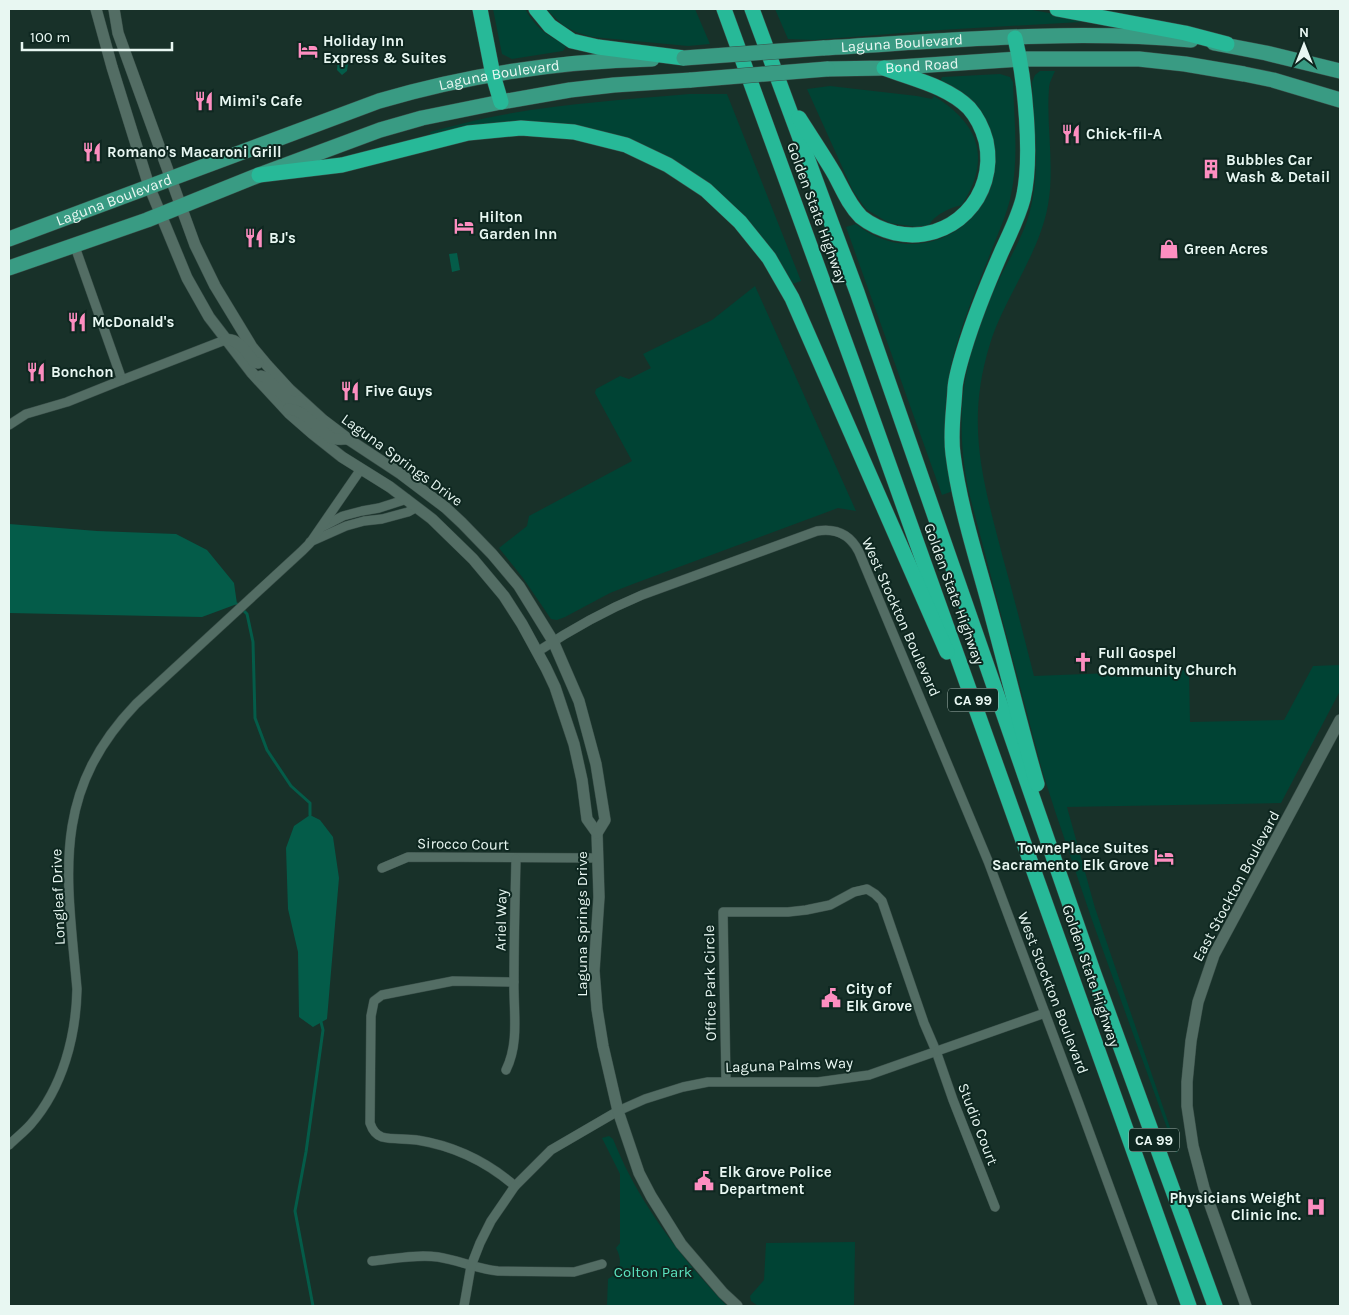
<svg xmlns="http://www.w3.org/2000/svg" width="1349" height="1315" viewBox="0 0 1349 1315" font-family="Karla,sans-serif">
	<style>
		.green { fill: #004334 }
		.water { fill: #045c49 }
		.lines { fill: none; stroke-linecap: round; stroke-linejoin: round }
		.stream { stroke: #045c49; stroke-width: 3 }
		.minor-casing { stroke: #394e48; stroke-width: 10 }
		.tertiary-casing { stroke: #394e48; stroke-width: 12 }
		.primary-casing { stroke: #394e48; stroke-width: 16 }
		.motorway-casing { stroke: #394e48; stroke-width: 16 }
		.minor { stroke: #536d64; stroke-width: 9 }
		.tertiary { stroke: #536d64; stroke-width: 11 }
		.primary { stroke: #399b83; stroke-width: 15 }
		.motorway { stroke: #27b998; stroke-width: 15 }
		.primary-bridge-casing { stroke: #394e48; stroke-width: 16; stroke-linecap: butt }
		.primary-bridge { stroke: #399b83; stroke-width: 15 }
		.labels { text-anchor: middle; stroke-width: 4; stroke-linejoin: round; paint-order: stroke }
		.shield { fill: #0e2720; stroke: #a7b9b3; stroke-width: 1 }
		.shield-label { font-size: 14px; font-weight: bold; fill: #e8f7f2 }
		.poi-label { font-size: 15px; font-weight: bold; fill: #e8f7f2; stroke: #0e2720; text-anchor: start }
		.street-label { font-size: 15px; fill: #e8f7f2; stroke: #0e2720 }
		.park-label { font-size: 15px; fill: #5ce4c0; stroke: #0e2720 }
	</style>
	<rect width="100%" height="100%" fill="#183129"/>
	<!-- green -->
	<g class="green">
		<path d="M493 9H525C537 29 546 35 567 45L563 51 512 59 502 54Z"/>
		<path d="M546 9H695L710 44 688 46 592 37 576 32 564 26Z"/>
		<path d="M775 9H1027L1082 19 1081 22 940 30 814 40 788 39Z"/>
		<path d="M1040 71H1055C1053 76 1049 83 1049 88 1046 127 1055 166 1048 205 1039 255 1005 296 990 344 965 424 983 481 1003 558 1014 597 1024 637 1034 676L1189 670 1190 722 1284 720 1313 666 1340 665V691L1281 803 1067 807 1095 908 1178 1151 1176 1153 1092 920 1055 811 1042 770 968 489C956 423 960 373 985 311 996 280 1016 252 1027 221 1042 177 1034 128 1032 82L1035 75Z"/>
		<path d="M1000 74 1010 77 1013 82C1014 119 1019 158 1011 195 1007 214 999 231 992 249 973 298 950 348 946 401 943 431 949 461 953 491L942 495 846 227 856 224C862 228 868 233 875 236 957 273 1033 175 975 106 967 96 951 89 940 82L942 77Z"/>
		<path d="M830 86 917 96 932 99 934 96C979 124 992 158 962 205 952 207 933 215 929 226L917 227 889 223 866 209 853 191 807 89Z"/>
		<path d="M689 94H727L801 281 789 285 768 249 669 159 537 122H504L431 136 430 132C449 127 467 122 486 118 553 104 621 100 689 94Z"/>
		<path d="M755 286 856 511 838 508 633 584 610 593 565 617 557 620 551 619 523 578 499 548 527 526 529 516 632 461 595 393 596 389 620 376 629 379 651 368 643 354 712 320Z"/>
		<path d="M609 1136 613 1139C638 1202 681 1258 727 1306H607L608 1279C621 1272 623 1261 616 1248L620 1243V1174L602 1138Z"/>
		<path d="M855 1242 854 1306H758L751 1301 750 1296 764 1280 766 1243Z"/>
	</g>
	<!-- water -->
	<g class="water">
		<path d="M343 53 345 54 349 58 347 71 342 75 337 70 338 57Z"/>
		<path d="M457 253 460 270 452 272 449 254Z"/>
		<path d="M9 524 97 531 176 534 207 550 234 583 237 604 202 617 9 613Z"/>
		<path d="M310 815 320 820 333 837 339 878 327 1019 313 1027 299 1017 298 952 288 909 286 848 294 826Z"/>
	</g>
	<g class="lines">
		<!-- stream -->
		<g class="stream">
			<path d="M237 604 247 614 253 642 255 718 267 750 291 786 310 803V815"/>
			<path d="M313 1306 295 1211 306 1152 323 1030 321 1022"/>
		</g>
		<defs>
			<g id="minor">
				<path d="M74 244 122 380 225 340"/>
				<path d="M9 425 26 414 67 402 122 380"/>
				<path d="M322 527 343 516 362 511 379 508 407 499"/>
				<path d="M310 542 346 526 364 521 382 519 408 512 417 507"/>
				<path d="M537 652C570 630 606 610 642 595L817 531C836 528 850 534 859 552L988 861 1079 1104 1153 1306"/>
				<path d="M382 868 408 857 598 858"/>
				<path d="M514 982 453 981 382 995 374 1001 371 1016 370 1123C372 1129 376 1135 382 1137 393 1140 406 1138 417 1140 455 1146 486 1161 515 1186"/>
				<path d="M506 1070C520 1042 513 1009 514 979 514 939 515 899 516 859"/>
				<path d="M726 1081 723 912H788L806 910 830 905 854 892 867 889 875 894 882 901 924 1023 936 1051 953 1100 995 1207"/>
				<path d="M9 1145C16 1138 24 1132 31 1124 63 1087 76 1036 77 989 67 876 50 794 136 704L302 551 310 543 361 469"/>
				<path d="M372 1261C393 1259 416 1254 438 1257 458 1260 477 1269 498 1271L574 1272 602 1264"/>
				<path d="M464 1306 471 1266 480 1243 491 1221 515 1186 551 1150 618 1111 645 1099 683 1087 708 1082H818L869 1075 1045 1013"/>
			</g>
			<g id="tertiary">
				<path d="M96 9 112 67 149 186 187 278 209 317 252 373 289 413 313 434 342 457 390 487 432 519 473 559 504 596 522 624 546 668 555 687 574 744 582 780 587 819 597 833 599 897 594 971 597 1009 603 1046 618 1111 639 1173 651 1196 681 1244 723 1293 737 1306"/>
				<path d="M114 9 118 33 195 245 215 286 252 347 267 365 289 389 323 420 348 439 401 474 446 508 462 523 492 554 519 586 553 641 579 701 596 764 605 820 597 833"/>
				<path d="M225 340C238 337 247 353 254 362L258 363"/>
				<path d="M261 376 265 377 288 400 292 402 301 401"/>
				<path d="M288 409C307 410 316 430 332 438 336 440 343 439 348 439"/>
				<path d="M1246 1306 1204 1188 1193 1146 1187 1106V1082L1191 1041 1198 1002 1214 955 1340 720"/>
			</g>
			<g id="primary">
				<path d="M1214 43 1266 53 1340 71"/>
				<path id="s1" d="M823 48C945 41 1068 29 1191 40"/>
				<path id="s2" d="M827 69 884 68 1020 59H1139L1185 64 1244 74 1273 80 1340 100"/>
				<path id="s3" d="M9 239 379 101C468 75 560 61 652 59"/>
				<path d="M9 268 147 220 259 175 380 130 422 118 501 102 570 90 614 85 691 80"/>
			</g>
			<g id="motorway">
				<path d="M480 9 493 75 501 102"/>
				<path d="M536 9 550 26 572 41 598 47 684 58"/>
				<path d="M724 9 853 364 1189 1306"/>
				<path d="M752 9 857 292 1094 974 1215 1306"/>
				<path d="M1057 9 1185 33 1227 44"/>
				<path d="M1015 38C1025 79 1033 158 1023 199 1018 218 1009 235 1001 253 987 285 974 317 964 350 960 363 956 376 955 388 954 410 950 432 953 454 960 510 979 565 993 619 1008 674 1021 729 1037 784"/>
				<path d="M799 118C811 137 824 156 835 175 843 190 849 205 861 217 871 225 883 230 895 233 951 245 998 197 986 141 983 130 977 117 969 108 947 86 912 79 884 68"/>
				<path d="M259 175 342 165 468 133 521 128 574 132 626 145 668 165 706 190 740 222 769 258 792 298 947 652"/>
			</g>
		</defs>
		<!-- minor casing -->
		<use href="#minor" class="minor-casing"/>
		<!-- tertiary casing -->
		<use href="#tertiary" class="tertiary-casing"/>
		<!-- primary casing -->
		<use href="#primary" class="primary-casing"/>
		<!-- motorway casing -->
		<use href="#motorway" class="motorway-casing"/>
		<!-- minor -->
		<use href="#minor" class="minor"/>
		<!-- tertiary -->
		<use href="#tertiary" class="tertiary"/>
		<!-- primary -->
		<use href="#primary" class="primary"/>
		<!-- motorway -->
		<use href="#motorway" class="motorway"/>
		<defs>
			<g id="primary-bridge">
				<path d="M684 58 823 48"/>
				<path d="M691 80 827 69"/>
			</g>
		</defs>
		<!-- primary-bridge casing -->
		<use href="#primary-bridge" class="primary-bridge-casing"/>
		<!-- primary-bridge -->
		<use href="#primary-bridge" class="primary-bridge"/>
	</g>
	<!-- icons -->
	<defs>
		<symbol id="hotel-bare" viewBox="-9 -9 18 18"><path d="M-6-4.5h1.5V1H6V5H4.5V3h-9V5H-6ZM-4 0a1.8 1.8 0 1 1 3.6 0ZM.5 0V-2.5h3Q6-2.5 6 0Z" fill="#fd8ec0" stroke="#0e2720" stroke-width="2.5" paint-order="stroke"/></symbol>
		<symbol id="restaurant-bare" viewBox="-9 -9 18 18"><path d="M-5-6h1v4h1v-4h1v4h1v-4h1v5L-1.5 .5V6h-2V.5L-5-1ZM5-6V6H3V1.5H1.5Q1.5-4 5-6Z" fill="#fd8ec0" stroke="#0e2720" stroke-width="2.5" paint-order="stroke"/></symbol>
		<symbol id="building-bare" viewBox="-9 -9 18 18"><path d="M-4-6H4V6H1V3H-1V6H-4ZM-2.5-4.3h1.7v1.8h-1.7ZM.8-4.3h1.7v1.8H.8ZM-2.5-1h1.7V.8h-1.7ZM.8-1h1.7V.8H.8Z" fill="#fd8ec0" stroke="#0e2720" stroke-width="2.5" paint-order="stroke"/></symbol>
		<symbol id="shop-bare" viewBox="-9 -9 18 18"><path d="M-5-2.5h2.3a2.7 3.5 0 0 1 5.4 0H5L5.5 6h-11ZM-1.5-2.5h3a1.5 2.3 0 0 0-3 0Z" fill="#fd8ec0" stroke="#0e2720" stroke-width="2.5" paint-order="stroke"/></symbol>
		<symbol id="church-bare" viewBox="-9 -9 18 18"><path d="M-1.2-6h2.4v3.5h3.3v2.4h-3.3V6h-2.4V-.1h-3.3v-2.4h3.3Z" fill="#fd8ec0" stroke="#0e2720" stroke-width="2.5" paint-order="stroke"/></symbol>
		<symbol id="civic-bare" viewBox="-9 -9 18 18"><path d="M-.6-6.5H3V-4.5H.6V-3L4-1V1h2V6H-6V1h2V-1L-.6-3ZM-1.2 2.5V6h2.4V2.5Z" fill="#fd8ec0" stroke="#0e2720" stroke-width="2.5" paint-order="stroke"/></symbol>
		<symbol id="hospital-bare" viewBox="-9 -9 18 18"><path d="M-5-5h3v3.5h4V-5h3V5h-3V1.5h-4V5h-3Z" fill="#fd8ec0" stroke="#0e2720" stroke-width="2.5" paint-order="stroke"/></symbol>
	</defs>
	<g fill-rule="evenodd">
		<use href="#hotel-bare" x="294" y="36" width="28" height="28"/>
		<use href="#restaurant-bare" x="190" y="87" width="28" height="28"/>
		<use href="#restaurant-bare" x="1057" y="120" width="28" height="28"/>
		<use href="#restaurant-bare" x="78" y="138" width="28" height="28"/>
		<use href="#building-bare" x="1197" y="155" width="28" height="28"/>
		<use href="#hotel-bare" x="450" y="212" width="28" height="28"/>
		<use href="#restaurant-bare" x="240" y="224" width="28" height="28"/>
		<use href="#shop-bare" x="1155" y="235" width="28" height="28"/>
		<use href="#restaurant-bare" x="63" y="308" width="28" height="28"/>
		<use href="#restaurant-bare" x="22" y="358" width="28" height="28"/>
		<use href="#restaurant-bare" x="336" y="377" width="28" height="28"/>
		<use href="#church-bare" x="1069" y="648" width="28" height="28"/>
		<use href="#hotel-bare" x="1150" y="843" width="28" height="28"/>
		<use href="#civic-bare" x="817" y="984" width="28" height="28"/>
		<use href="#civic-bare" x="690" y="1167" width="28" height="28"/>
		<use href="#hospital-bare" x="1302" y="1193" width="28" height="28"/>
	</g>
	<g class="labels">
		<!-- shield labels -->
		<g class="shield">
			<rect x="948" y="688.5" width="50" height="23" rx="4"/>
			<rect x="1129" y="1128.5" width="50" height="23" rx="4"/>
		</g>
		<g class="shield-label">
			<text x="973" y="705">CA 99</text>
			<text x="1154" y="1145">CA 99</text>
		</g>
		<!-- poi labels -->
		<g class="poi-label">
			<text x="323" y="46">Holiday Inn<tspan x="323" dy="17">Express &amp; Suites</tspan></text>
			<text x="219" y="106">Mimi's Cafe</text>
			<text x="1086" y="139">Chick-fil-A</text>
			<text x="107" y="157">Romano's Macaroni Grill</text>
			<text x="1226" y="165">Bubbles Car<tspan x="1226" dy="17">Wash &amp; Detail</tspan></text>
			<text x="479" y="222">Hilton<tspan x="479" dy="17">Garden Inn</tspan></text>
			<text x="269" y="243">BJ's</text>
			<text x="1184" y="254">Green Acres</text>
			<text x="92" y="327">McDonald's</text>
			<text x="51" y="377">Bonchon</text>
			<text x="365" y="396">Five Guys</text>
			<text x="1098" y="658">Full Gospel<tspan x="1098" dy="17">Community Church</tspan></text>
			<text x="1149" y="853" text-anchor="end">TownePlace Suites<tspan x="1149" dy="17">Sacramento Elk Grove</tspan></text>
			<text x="846" y="994">City of<tspan x="846" dy="17">Elk Grove</tspan></text>
			<text x="719" y="1177">Elk Grove Police<tspan x="719" dy="17">Department</tspan></text>
			<text x="1301" y="1203" text-anchor="end">Physicians Weight<tspan x="1301" dy="17">Clinic Inc.</tspan></text>
		</g>
		<!-- street labels -->
		<g class="street-label">
			<text dy="5" stroke="none"><textPath href="#s1" startOffset="79">Laguna Boulevard</textPath></text>
			<text dy="5" stroke="none"><textPath href="#s2" startOffset="95">Bond Road</textPath></text>
			<text dy="5" stroke="none"><textPath href="#s3" startOffset="518">Laguna Boulevard</textPath></text>
			<text dy="5" stroke="none"><textPath href="#s3" startOffset="112">Laguna Boulevard</textPath></text>
			<text transform="translate(817 213) rotate(70)" y="5">Golden State Highway</text>
			<text transform="translate(402 460) rotate(36)" y="5">Laguna Springs Drive</text>
			<text transform="translate(954 594) rotate(70)" y="5">Golden State Highway</text>
			<text transform="translate(901 617) rotate(66)" y="5">West Stockton Boulevard</text>
			<text transform="translate(463 844) rotate(1)" y="5">Sirocco Court</text>
			<text transform="translate(1236 886) rotate(-62)" y="5">East Stockton Boulevard</text>
			<text transform="translate(58 897) rotate(-92)" y="5">Longleaf Drive</text>
			<text transform="translate(501 920) rotate(-89)" y="5">Ariel Way</text>
			<text transform="translate(582 924) rotate(-90)" y="5">Laguna Springs Drive</text>
			<text transform="translate(1091 976) rotate(71)" y="5">Golden State Highway</text>
			<text transform="translate(710 983) rotate(-91)" y="5">Office Park Circle</text>
			<text transform="translate(1053 993) rotate(69)" y="5">West Stockton Boulevard</text>
			<text transform="translate(789 1065) rotate(-2)" y="5">Laguna Palms Way</text>
			<text transform="translate(978 1124) rotate(69)" y="5">Studio Court</text>
		</g>
		<!-- park labels -->
		<g class="park-label">
			<text x="653" y="1277">Colton Park</text>
		</g>
	</g>
	<!-- border -->
	<rect width="1349" height="1315" fill="none" stroke="#e8f7f2" stroke-width="20"/>
	<!-- north arrow -->
	<g transform="translate(1304 45)" stroke="#0e2720" stroke-width="4" paint-order="stroke">
	<path d="M0-4L9 19L0 12L-9 19Z" fill="#e8f7f2"/>
	<text y="-8" font-size="14" font-weight="bold" text-anchor="middle" fill="#e8f7f2">N</text>
	</g>
	<!-- scale -->
	<path d="M22 42v8h150v-8" fill="none" stroke="#e8f7f2" stroke-width="2.5"/>
	<text x="30" y="42" font-size="15" fill="#e8f7f2" stroke="#0e2720" stroke-width="4" paint-order="stroke">100 m</text>
</svg>
